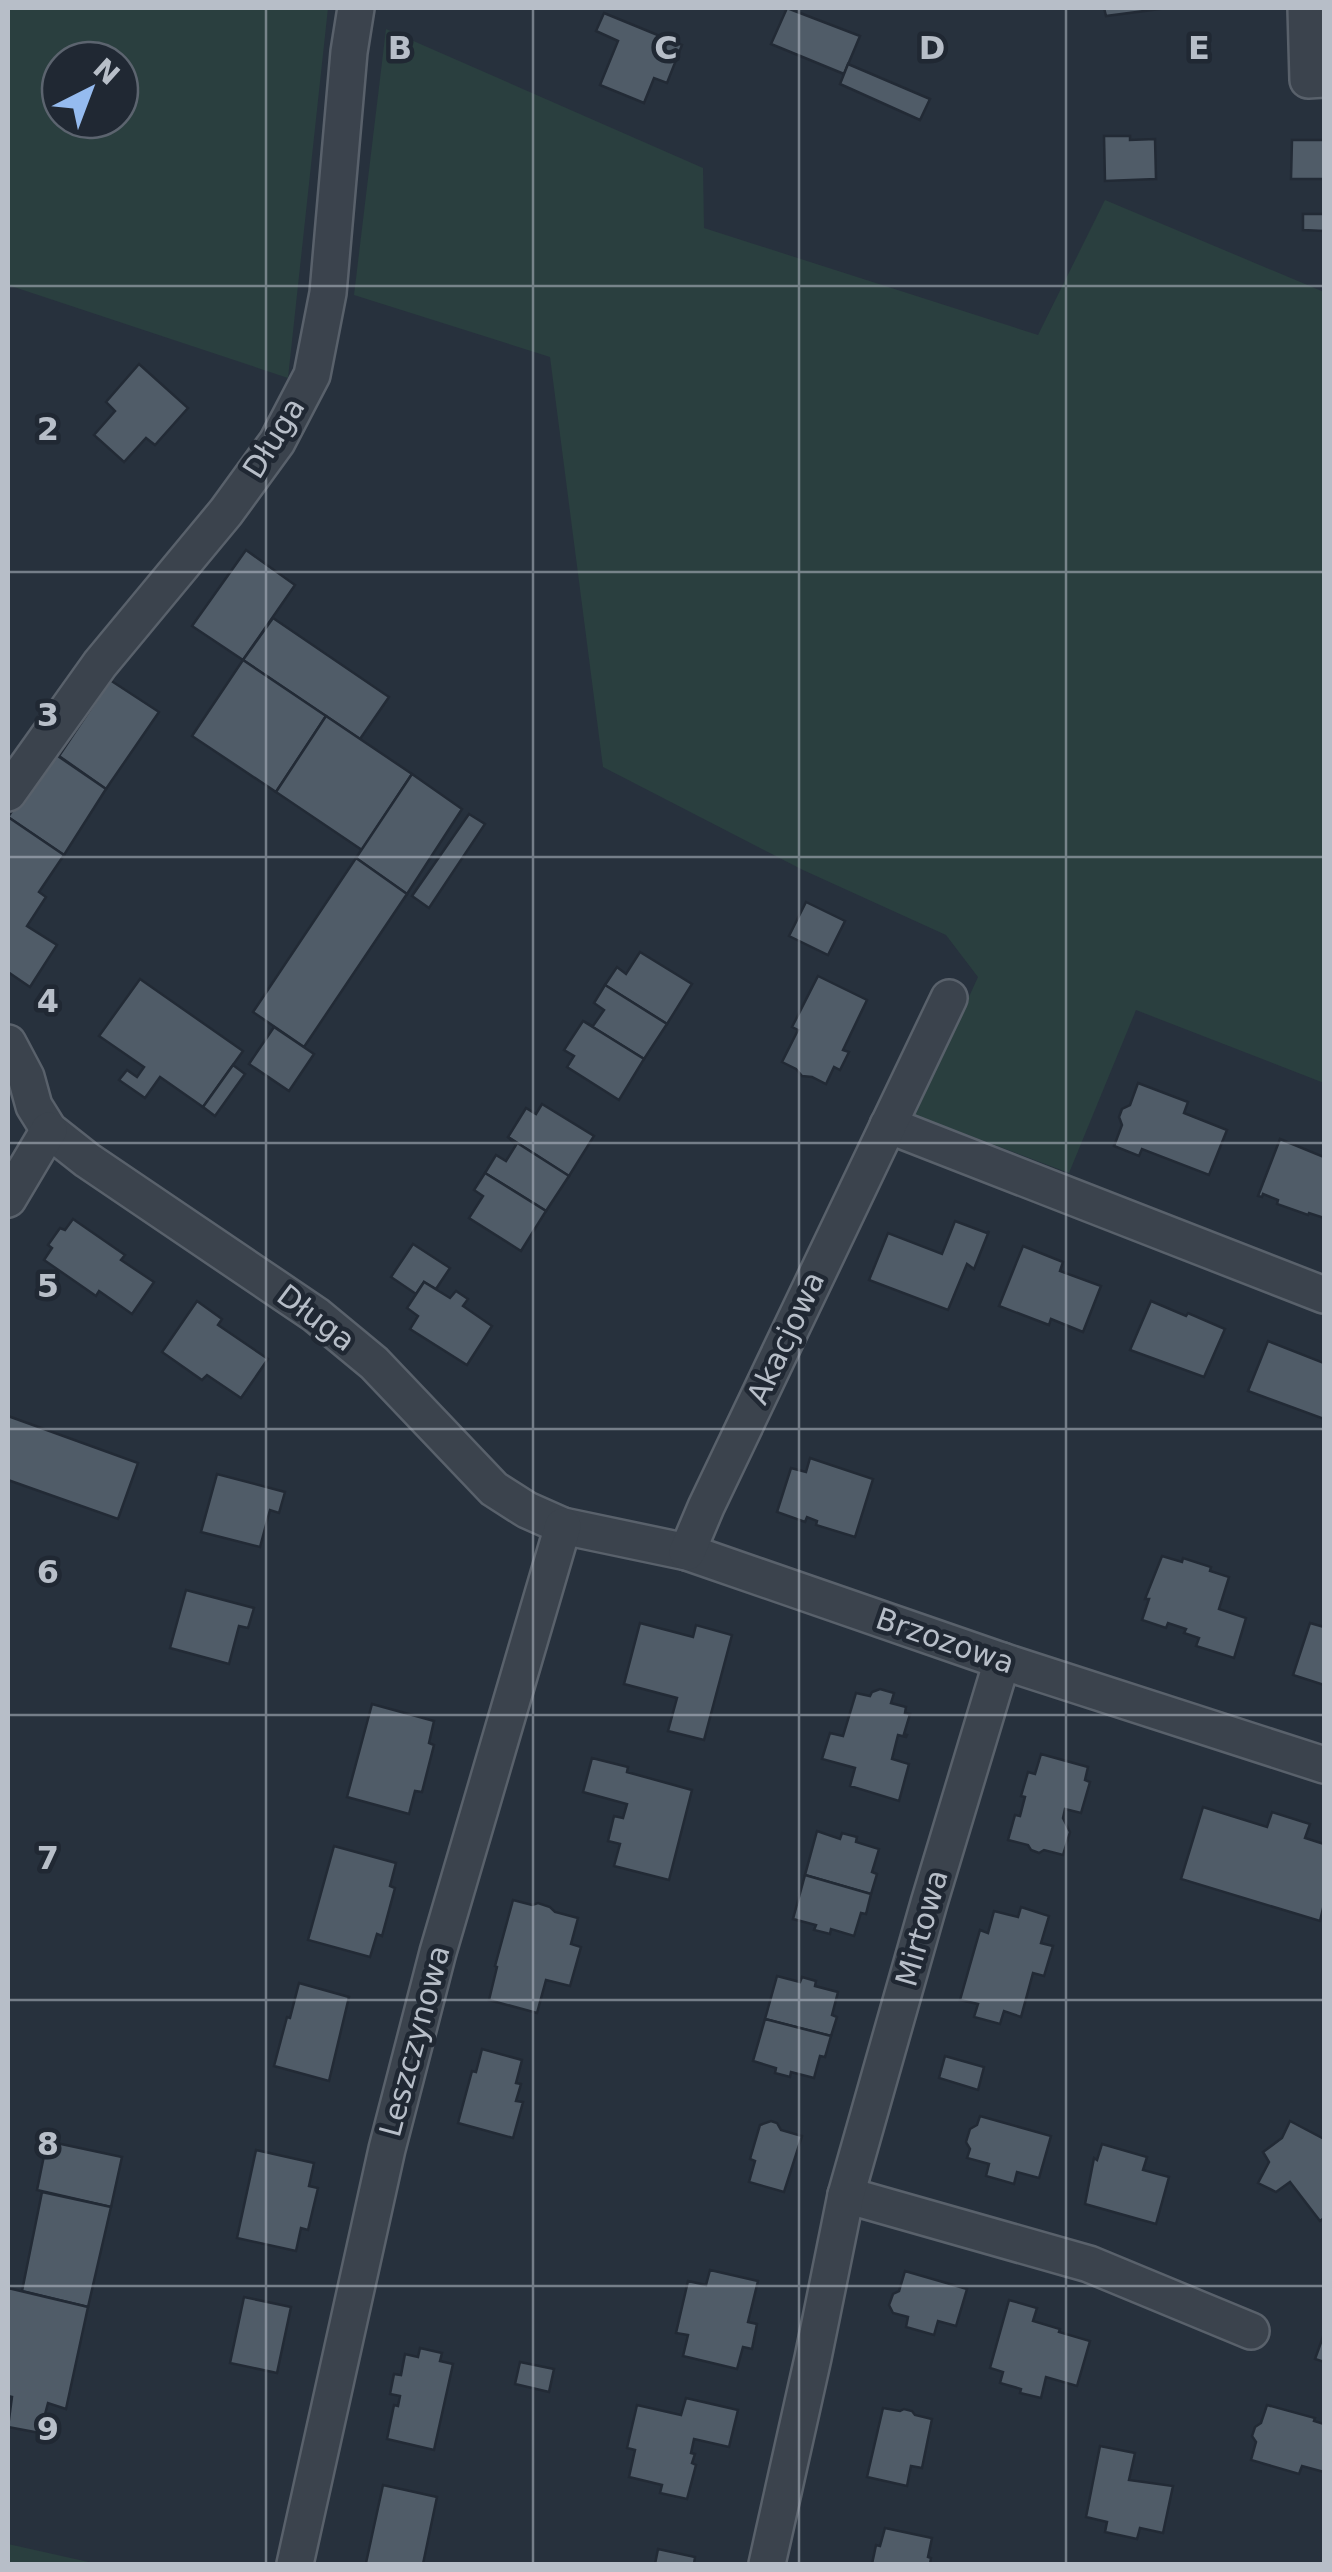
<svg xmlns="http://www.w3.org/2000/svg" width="1332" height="2572" viewBox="0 0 1332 2572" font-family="'DejaVu Sans',sans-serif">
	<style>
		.green { fill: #2a3f3f; fill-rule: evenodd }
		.building { fill: #505c68; stroke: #222a35; stroke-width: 2.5 }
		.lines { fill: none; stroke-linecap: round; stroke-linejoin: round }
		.street-casing { stroke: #59616b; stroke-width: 40 }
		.street { stroke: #3b434d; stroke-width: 35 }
		.grid { fill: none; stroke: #b7bec8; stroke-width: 2.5; stroke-opacity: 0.55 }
		.labels { text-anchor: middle; stroke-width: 9; stroke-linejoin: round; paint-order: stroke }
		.street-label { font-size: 30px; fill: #b7bec8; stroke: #202833 }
		.grid-label { font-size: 32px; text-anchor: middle; font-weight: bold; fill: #b7bec8; stroke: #202833; stroke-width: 9; stroke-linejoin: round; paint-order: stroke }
	</style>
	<rect width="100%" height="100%" fill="#27313d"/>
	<!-- green -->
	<g class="green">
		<path d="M8 8H328L288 378 8 285ZM60 60H120V120H60Z"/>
		<path d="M386 29 703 168 704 228 1038 335 1105 200 1324 292V1083L1136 1010 1069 1173 915 1115 978 977 946 935 803 870 603 767 550 357 354 295Z"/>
		<path d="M8 2544 93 2563V2564H8Z"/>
	</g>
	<!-- building -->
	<g class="building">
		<path d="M787 8 860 36 844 74 771 44Z"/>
		<path d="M1104 8H1167L1106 16Z"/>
		<path d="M604 13 682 45 667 83 654 78 644 103 600 85 618 41 596 31Z"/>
		<path d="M848 64 930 99 920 120 840 84Z"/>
		<path d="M1104 136H1130V140L1155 139 1156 179 1105 181Z"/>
		<path d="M1292 140H1324V179H1291Z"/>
		<path d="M1303 214H1324V231L1303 230Z"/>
		<path d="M139 364 188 408 155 445 146 438 124 462 94 435 115 411 106 402Z"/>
		<path d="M246 550 295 585 243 660 192 626Z"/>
		<path d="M273 618 389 697 360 739 243 660Z"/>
		<path d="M243 660 326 716 276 792 192 736Z"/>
		<path d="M110 680 159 712 106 789 59 756Z"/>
		<path d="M326 716 412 774 362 850 276 792Z"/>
		<path d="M52 752 106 789 64 855 8 817Z"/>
		<path d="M412 774 462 809 407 894 356 858Z"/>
		<path d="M469 814 485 824 429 908 412 896Z"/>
		<path d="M8 817 64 855 39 892 46 897 27 926 57 945 30 987 8 972Z"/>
		<path d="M356 858 407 894 304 1047 253 1012Z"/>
		<path d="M806 902 845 921 828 955 789 936Z"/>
		<path d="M640 952 692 984 667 1024 605 985 617 967 626 974Z"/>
		<path d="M818 976 867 1000 843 1050 849 1052 840 1070 834 1067 826 1084 812 1077 802 1076 796 1069 782 1062 798 1030 792 1027Z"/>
		<path d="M140 979 243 1051 203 1107 160 1077 145 1098 119 1080 127 1070 137 1077 144 1067 99 1036Z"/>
		<path d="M605 985 667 1024 644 1059 583 1021 593 1026 604 1010 594 1003Z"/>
		<path d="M583 1021 644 1059 619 1100 567 1067 574 1056 564 1050Z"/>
		<path d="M274 1027 314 1054 289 1091 249 1064Z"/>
		<path d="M233 1065 245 1074 215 1116 203 1107Z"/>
		<path d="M1138 1083 1188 1102 1184 1113 1227 1130 1209 1175 1142 1149 1139 1156 1114 1146 1122 1125 1119 1117 1122 1109 1130 1105Z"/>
		<path d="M542 1104 594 1136 569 1176 508 1137 526 1108 536 1114Z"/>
		<path d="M508 1137 569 1176 546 1211 485 1173 496 1155 506 1161 516 1145Z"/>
		<path d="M1280 1139 1324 1157V1218L1309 1213 1308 1215 1277 1204 1278 1200 1263 1194 1262 1197 1258 1196Z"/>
		<path d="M485 1173 546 1211 521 1251 469 1218 483 1196 474 1190Z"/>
		<path d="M73 1219 125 1255 121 1260 154 1282 132 1314 99 1291 96 1296 44 1260 52 1248 48 1245 60 1228 65 1230Z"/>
		<path d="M955 1221 987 1233 989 1231 974 1269 967 1264 948 1310 869 1280 888 1233 942 1254Z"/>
		<path d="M413 1244 450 1268 436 1289 424 1282 416 1294 391 1277Z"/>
		<path d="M1023 1246 1063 1262 1060 1271 1101 1286 1083 1332 1051 1319 1049 1325 999 1306Z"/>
		<path d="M424 1282 450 1298 456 1291 468 1299 463 1306 492 1326 467 1365 410 1329 418 1316 407 1308Z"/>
		<path d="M197 1301 222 1319 218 1325 268 1359 241 1398 207 1375 202 1380 162 1352Z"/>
		<path d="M1151 1301 1186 1316 1188 1313 1225 1329 1204 1377 1130 1350Z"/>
		<path d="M1268 1341 1324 1363V1419L1248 1391Z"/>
		<path d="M8 1416 138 1463 118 1519 8 1480Z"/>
		<path d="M810 1458 873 1479 855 1537 816 1525 817 1521 807 1517 805 1522 777 1512 791 1468 806 1472Z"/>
		<path d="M217 1474 285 1492 279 1513 270 1510 260 1547 201 1532Z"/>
		<path d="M1162 1556 1182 1562 1183 1558 1211 1567 1210 1571 1229 1577 1219 1609 1246 1618 1234 1658 1196 1646 1199 1638 1184 1633 1186 1629 1168 1623 1166 1628 1142 1620 1149 1599H1145Z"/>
		<path d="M186 1590 254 1608 248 1628 239 1626 229 1664 170 1648Z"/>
		<path d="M640 1623 693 1637 696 1625 732 1635 704 1740 668 1731 677 1698 624 1684Z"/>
		<path d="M1310 1623 1324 1627V1685L1293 1675Z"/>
		<path d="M880 1689 894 1693 891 1703 906 1707 905 1713 910 1714 904 1734 907 1735 906 1737 898 1735 892 1759 909 1764 899 1801 850 1786 855 1768 822 1759 830 1733 843 1736 856 1693 870 1696 872 1692Z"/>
		<path d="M372 1704 434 1721 429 1743 434 1745 422 1792 415 1791 409 1814 347 1797Z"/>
		<path d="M1041 1754 1088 1767 1085 1780 1090 1782 1081 1813 1065 1809 1063 1818 1070 1832 1063 1855 1044 1850 1039 1853 1031 1850 1028 1845 1008 1840 1015 1815 1020 1816 1025 1797 1021 1796 1028 1772 1035 1774Z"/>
		<path d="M592 1758 628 1767 627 1772 692 1790 669 1880 614 1866 620 1844 608 1841 614 1816 623 1818 627 1804 583 1792Z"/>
		<path d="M1203 1807 1267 1827 1272 1812 1310 1824 1305 1838 1324 1844V1904L1320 1921 1181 1879Z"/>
		<path d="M817 1831 840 1839 842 1833 857 1837 856 1842 879 1849 872 1872 877 1874 871 1894 805 1875Z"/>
		<path d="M334 1846 396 1863 390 1886 395 1888 382 1936 377 1934 370 1957 308 1940Z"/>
		<path d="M805 1875 871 1894 866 1914 861 1913 854 1936 831 1929 830 1934 814 1930 816 1925 793 1919Z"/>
		<path d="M513 1900 532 1905 538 1903 550 1907 555 1912 578 1918 571 1944 581 1947 570 1986 546 1980 537 2013 489 2000 497 1967 495 1966Z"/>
		<path d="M1021 1907 1049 1916 1041 1943 1053 1946 1044 1976 1033 1973 1021 2017 1004 2011 1000 2024 974 2017 978 2004 960 2000 980 1930 988 1933 994 1911 1018 1917Z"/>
		<path d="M777 1976 800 1982 802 1977 816 1981 815 1986 838 1992 832 2015 837 2017 831 2036 765 2019Z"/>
		<path d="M299 1983 349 1997 329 2081 274 2066 287 2017 290 2018Z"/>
		<path d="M765 2019 831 2036 825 2057 820 2056 814 2078 791 2072 790 2077 775 2073 776 2068 753 2061Z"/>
		<path d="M482 2049 522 2060 516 2083 521 2084 516 2101 523 2102 513 2138 458 2123 472 2071 476 2072Z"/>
		<path d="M945 2056 984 2067 978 2090 939 2078Z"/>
		<path d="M980 2116 1051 2136 1039 2178 1017 2172 1014 2184 986 2176 989 2164 967 2158 970 2149 966 2142 970 2129 977 2125Z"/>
		<path d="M771 2121 777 2123 781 2130 802 2136 784 2192 749 2182 755 2161 750 2159 760 2125Z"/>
		<path d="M1290 2121 1324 2139V2218L1320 2221 1290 2182 1276 2192 1258 2183 1269 2162 1263 2152 1282 2138Z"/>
		<path d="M47 2141 122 2157 111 2207 37 2190Z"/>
		<path d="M1102 2144 1147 2157 1143 2170 1169 2177 1156 2224 1085 2204 1094 2158 1097 2160Z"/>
		<path d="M256 2150 314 2163 309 2186 318 2188 308 2230 301 2228 296 2251 237 2238Z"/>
		<path d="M42 2192 111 2207 88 2307 22 2291Z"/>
		<path d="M710 2270 758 2281 748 2322 757 2324 752 2349 743 2347 737 2369 683 2356 688 2335 676 2333 688 2281 706 2285Z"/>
		<path d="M905 2271 967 2289 956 2326 938 2321 934 2335 906 2327 908 2317 893 2313 889 2305 893 2294 899 2291Z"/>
		<path d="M8 2288 88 2307 66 2409 48 2403 40 2433 8 2427 12 2397 8 2396Z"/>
		<path d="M244 2297 291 2307 277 2373 230 2363Z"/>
		<path d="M1009 2300 1037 2308 1033 2321 1060 2329 1059 2332 1090 2341 1077 2386 1046 2377 1041 2398 1020 2393 1021 2389 1000 2383 1003 2372 990 2368Z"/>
		<path d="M1324 2334V2362L1315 2359Z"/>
		<path d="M420 2348 442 2353 440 2361 453 2364 434 2450 387 2439 394 2405 398 2406 400 2396 390 2394 394 2374 401 2375 405 2354 418 2357Z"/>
		<path d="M520 2362 554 2369 549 2392 515 2384Z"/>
		<path d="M686 2398 738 2410 729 2447 694 2439 691 2453 695 2454 692 2463 696 2465 687 2499 660 2493 662 2485 629 2477 635 2450 627 2448 637 2405 681 2415Z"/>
		<path d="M1267 2405 1315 2418 1314 2421 1324 2424V2472L1302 2466 1299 2474 1251 2460 1256 2442 1252 2436 1255 2427 1261 2423Z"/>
		<path d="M883 2408 900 2411 904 2409 912 2411 915 2415 932 2419 922 2468 911 2466 907 2486 867 2477Z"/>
		<path d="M1100 2446 1135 2453 1129 2480 1173 2486 1163 2533 1140 2528 1137 2539 1105 2532 1107 2522 1086 2517Z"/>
		<path d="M383 2485 437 2497 423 2564 366 2563Z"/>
		<path d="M885 2528 932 2538 928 2557 931 2558 930 2564H872L876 2545 880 2546Z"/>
		<path d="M658 2549 695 2557 694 2564H655Z"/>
	</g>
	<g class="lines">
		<defs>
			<g id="street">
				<path d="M1306 8 1308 80 1324 79"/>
				<path d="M8 793 100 664 226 512 277 442 312 375 328 293 349 52 356 8"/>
				<path d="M8 1043 26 1077 34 1106 49 1130 87 1160 316 1315 374 1363 494 1489 527 1510 563 1526 687 1552 1002 1661 1324 1765"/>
				<path d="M888 1125 1324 1295"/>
				<path d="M8 1199 49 1130"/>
				<path d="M687 1552 706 1507 949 998"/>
				<path d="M846 2195 1089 2264 1251 2331"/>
				<path d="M295 2564 387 2149 438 1952 563 1526"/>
				<path d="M767 2564 813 2358 846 2195 929 1903 1002 1661"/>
			</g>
		</defs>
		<!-- street casing -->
		<use href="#street" class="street-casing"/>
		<!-- street -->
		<use href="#street" class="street"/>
	</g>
	<!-- grid -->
	<path class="grid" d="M266 8V2564M533 8V2564M799 8V2564M1066 8V2564M8 286H1324M8 572H1324M8 857H1324M8 1143H1324M8 1429H1324M8 1715H1324M8 2000H1324M8 2286H1324"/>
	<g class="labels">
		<!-- street labels -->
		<g class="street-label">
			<text transform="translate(274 438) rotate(-58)" y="10">Długa</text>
			<text transform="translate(316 1318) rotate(37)" y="10">Długa</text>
			<text transform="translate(786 1338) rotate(-65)" y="10">Akacjowa</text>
			<text transform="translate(945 1641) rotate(19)" y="10">Brzozowa</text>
			<text transform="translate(922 1928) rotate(-74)" y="10">Mirtowa</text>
			<text transform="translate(415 2041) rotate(-75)" y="10">Leszczynowa</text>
		</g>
	</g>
	<g class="grid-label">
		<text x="400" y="59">B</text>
		<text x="666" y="59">C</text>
		<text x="932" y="59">D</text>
		<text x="1199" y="59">E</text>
		<text x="48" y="440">2</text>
		<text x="48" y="726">3</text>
		<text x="48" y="1012">4</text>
		<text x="48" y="1297">5</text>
		<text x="48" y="1583">6</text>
		<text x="48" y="1869">7</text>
		<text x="48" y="2155">8</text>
		<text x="48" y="2440">9</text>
	</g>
	<!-- border -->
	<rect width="1332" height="2572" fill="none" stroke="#b7bec8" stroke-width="20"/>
	<!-- north arrow -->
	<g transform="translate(90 90) rotate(42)"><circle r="48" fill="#202833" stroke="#5c646f" stroke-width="2.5"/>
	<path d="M0-8L18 38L0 25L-18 38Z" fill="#95bbef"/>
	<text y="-15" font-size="28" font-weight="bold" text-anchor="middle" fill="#b7bec8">N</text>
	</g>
</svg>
